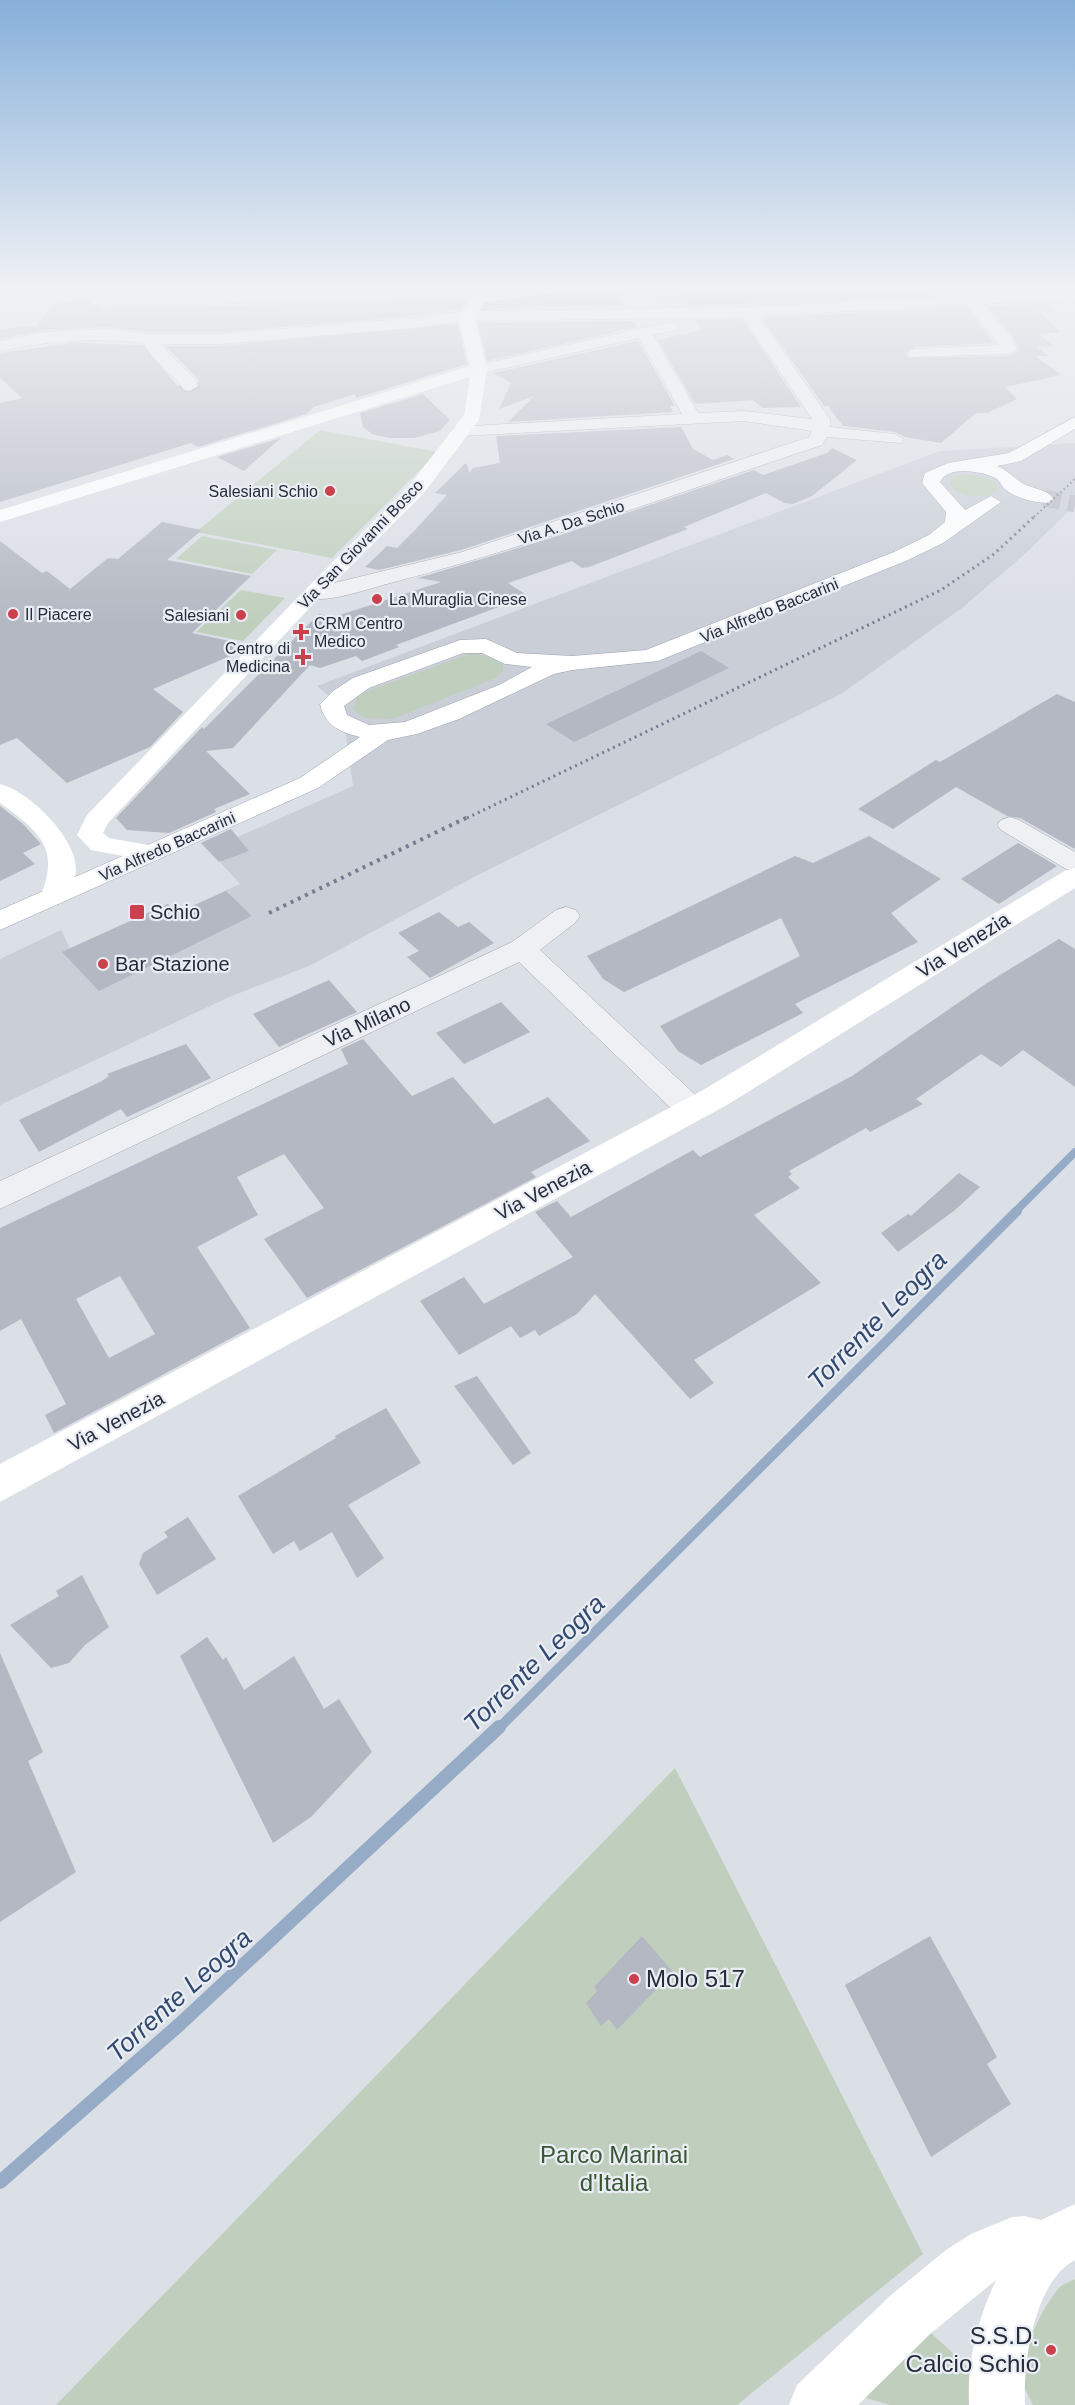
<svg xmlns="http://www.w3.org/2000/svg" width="1075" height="2405" viewBox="0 0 1075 2405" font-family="Arial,sans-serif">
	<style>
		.built { fill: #c9ced7 }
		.green { fill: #c0cfbd }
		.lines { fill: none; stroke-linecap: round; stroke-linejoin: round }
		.stream-far2 { stroke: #96abc6; stroke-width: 8 }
		.stream-far1 { stroke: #96abc6; stroke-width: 10 }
		.stream { stroke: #96abc6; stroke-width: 14 }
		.canal { fill: #96abc6; fill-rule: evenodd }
		.building { fill: #b3b8c2; fill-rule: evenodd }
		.primary-tunnel { stroke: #b7bbc4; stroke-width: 17; stroke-dasharray: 17 8; stroke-linecap: butt }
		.street-casing { stroke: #a1a6af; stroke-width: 1 }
		.primary-casing { stroke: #9ba3b1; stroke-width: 1 }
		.street { fill: #eef0f4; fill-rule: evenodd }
		.secondary { fill: #fff; fill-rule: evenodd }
		.primary { fill: #fff; fill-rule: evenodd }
		.rail-far2 { stroke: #757d8f; stroke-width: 2; stroke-dasharray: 1.5 3; stroke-linecap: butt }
		.rail-far1 { stroke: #757d8f; stroke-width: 3; stroke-dasharray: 2 4; stroke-linecap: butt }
		.rail { stroke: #757d8f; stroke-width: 4; stroke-dasharray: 3 5; stroke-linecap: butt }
		.poi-dot { fill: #cb404d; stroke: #eaeef4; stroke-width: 2 }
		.labels { text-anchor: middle; stroke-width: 4.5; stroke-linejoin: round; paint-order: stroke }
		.far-poi-label { font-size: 16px; fill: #262c3b; stroke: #eaeef4; text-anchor: end }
		.far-street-label { font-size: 16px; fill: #262c3b; stroke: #eaeef4 }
		.poi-label { font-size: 20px; fill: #262c3b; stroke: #eaeef4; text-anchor: start }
		.street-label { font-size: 20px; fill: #262c3b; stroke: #eaeef4 }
		.near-poi-label { font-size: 24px; fill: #262c3b; stroke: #eaeef4; text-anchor: start }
		.near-park-label { font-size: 24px; fill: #385733; stroke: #eaeef4 }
		.near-water-label { font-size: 26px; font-style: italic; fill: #31496e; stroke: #eaeef4 }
	</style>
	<rect width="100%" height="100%" fill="#dbdfe6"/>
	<!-- built -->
	<g class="built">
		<path d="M616 286H1075V287L656 314 643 290 618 292Z"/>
		<path d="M1075 443V505L1026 553 962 608 841 694 474 877 311 965 229 997 0 1105V959L61 930 70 948 168 904 177 913 240 884 221 863 224 843 353 786 342 707 317 686 940 451Z"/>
	</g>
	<!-- green -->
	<g class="green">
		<path d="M320 430 438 452 332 558 196 532Z"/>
		<path d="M959 475H975L995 482 998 489C986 501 958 498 949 484L953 478Z"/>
		<path d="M202 536 277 550 252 574 176 559Z"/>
		<path d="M241 590 285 598 243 641 196 632Z"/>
		<path d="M472 653 499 659 503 664V671L496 678 393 719 365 718 353 709 357 697 365 692Z"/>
		<path d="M675 1768 923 2254 737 2405H56Z"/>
		<path d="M1075 2279V2405H1033C1030 2398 1025 2391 1024 2384 1018 2357 1042 2307 1059 2288 1063 2284 1070 2282 1075 2279Z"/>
		<path d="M929 2331 973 2372 974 2405H890L863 2397Z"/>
	</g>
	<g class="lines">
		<!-- stream-far2 -->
		<path class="stream-far2" d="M1015 1212 1075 1152"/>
		<!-- stream-far1 -->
		<path class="stream-far1" d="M498 1729 1017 1211"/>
		<!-- stream -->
		<path class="stream" d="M0 2182 180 2024 499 1727"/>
		<!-- canal -->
		<g class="canal">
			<path d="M631 286H660L662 289 655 293 513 303 485 312 477 307 480 304 512 294Z"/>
			<path d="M244 374 250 375 252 379 250 383 138 404 130 399 138 394Z"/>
		</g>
	</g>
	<!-- building -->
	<g class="building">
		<path d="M105 286H429L101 295Z"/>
		<path d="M597 286 616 288 626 306 484 308 489 304 562 294 571 287Z"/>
		<path d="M674 286H1028L1033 291 686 306Z"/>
		<path d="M94 298 90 303 100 309 466 299 467 302 461 309 404 317 220 332H150L107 327 44 330 0 339V329L36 326 55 304Z"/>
		<path d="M1046 303 1055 311 1040 312 1060 332 1039 334 1053 346 1037 347 1048 356H1035L1061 375 1005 387 1017 399 987 413H976L941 443 905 437 895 432 843 426 828 406H824L762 318 966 307 994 343 915 347 906 353 908 358 1009 356 1019 350 1016 341 988 306Z"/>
		<path d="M742 319 801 407 762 408 753 400 695 404 658 340 702 330 695 320Z"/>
		<path d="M634 321 637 327 487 361 478 323Z"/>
		<path d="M458 324 467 364 356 398 355 394 314 407 306 414 198 447 191 443 0 502V403L22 398 0 378V353L71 343 143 345 182 391 190 393 200 387 198 379 165 346H220Z"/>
		<path d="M638 341 675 406H670L673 412 508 422 534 396 499 409 511 383 493 373Z"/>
		<path d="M423 394 450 420 440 431 414 438H389L372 434 363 427 360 413Z"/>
		<path d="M681 427 693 449 713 460 727 455 734 459 461 550 379 570 365 567 387 546 397 548 416 529 447 495 435 493 466 463 470 473 473 468 500 463 496 436Z"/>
		<path d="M281 438 244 471 217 457Z"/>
		<path d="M832 448 857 460 812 496 793 504 784 503 766 493 684 527 688 529 589 567 582 568 572 561 508 583 528 596 396 645 399 647 362 661 356 656 320 668 310 665 233 748 206 751 250 794 214 809 216 812 169 833 127 830 116 818 202 727 204 729 319 614 334 617 441 582 418 578 558 536 754 470 763 475 827 453Z"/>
		<path d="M162 522 202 530 167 560 251 576 192 633 248 645 244 650 153 689 183 712 150 747 67 783 17 738 0 745V541L42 573 47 571 70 589 108 558 118 559Z"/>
		<path d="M701 651 729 668 574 742 546 724Z"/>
		<path d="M1057 694 1075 702V849L1020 818 1007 816 956 787 893 829 858 809 936 760 940 762Z"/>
		<path d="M0 806 23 824 41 844 23 853 35 864 0 881Z"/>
		<path d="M231 829 249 851 219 862 201 843Z"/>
		<path d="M869 836 941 879 891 913 918 942 795 1004 803 1013 701 1065 678 1051 660 1026 800 956 781 918 624 992 603 979 587 956 795 856 813 863Z"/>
		<path d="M1018 843 1057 866 999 904 961 879Z"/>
		<path d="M226 891 252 916 99 991 62 952 168 904 177 913Z"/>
		<path d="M439 912 458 927 469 922 494 943 430 978 407 957 419 951 398 933Z"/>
		<path d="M1059 939 1075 949V1087L1023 1050 1001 1067 981 1054 916 1099 923 1104 870 1132 866 1128 789 1171 792 1174 788 1177 800 1188 754 1215 821 1283 694 1360 714 1383 690 1399 595 1294 577 1314 539 1336 535 1330 520 1338 511 1326 459 1355 420 1301 464 1277 484 1304 573 1257 535 1212 557 1201 571 1217 693 1150 700 1157 852 1076 987 983Z"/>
		<path d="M329 980 357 1012 279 1047 253 1014Z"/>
		<path d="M501 1002 530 1032 464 1064 436 1033Z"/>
		<path d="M363 1039 412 1096 453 1077 494 1124 548 1097 590 1141 531 1172 536 1177 307 1298 264 1239 324 1208 284 1154 237 1177 258 1215 197 1247 250 1328 54 1433 45 1415 66 1404 21 1319 0 1331V1228L348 1064 341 1049ZM120 1276 155 1334 109 1358 76 1299Z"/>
		<path d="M186 1044 211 1078 127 1117 121 1109 39 1152 19 1120 102 1081 109 1076 107 1074Z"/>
		<path d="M959 1173 980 1187 955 1210 898 1252 881 1233 908 1214 911 1216Z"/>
		<path d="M477 1376 531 1453 513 1465 454 1386Z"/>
		<path d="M386 1408 421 1463 348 1505 384 1558 357 1578 332 1532 300 1551 294 1541 273 1554 238 1496 336 1438 335 1436Z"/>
		<path d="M188 1517 216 1559 157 1595 139 1564 143 1553 168 1537 164 1532Z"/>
		<path d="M82 1575 109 1627 85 1645 69 1663 51 1668 10 1625 59 1596 56 1591Z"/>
		<path d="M207 1637 223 1660 226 1657 244 1690 294 1656 324 1709 339 1699 372 1752 311 1817 273 1843 180 1656Z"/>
		<path d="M0 1653 43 1752 28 1761 76 1872 0 1922Z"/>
		<path d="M642 1936 673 1972 617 2030 609 2019 601 2026 586 2003 597 1991 594 1987Z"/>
		<path d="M930 1936 997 2057 987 2064 1011 2104 931 2157 845 1985Z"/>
	</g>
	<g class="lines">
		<!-- primary-tunnel -->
		<path class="primary-tunnel" d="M1044 498 1075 504"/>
		<defs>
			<g id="street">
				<path d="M542 286 569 288 562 292 486 302 481 301 480 296 100 307 92 302 100 297 485 287 490 288 491 293Z"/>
				<path d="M1075 291V299L983 304 1014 342 1017 349 1009 354 910 357 908 354 910 351 916 349 999 345 967 305 758 316 830 419V427L895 434 904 439 901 443 827 437 822 445C681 492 541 543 398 581 373 587 329 604 305 598L302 594 305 590 462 552 809 437 812 431 744 421 461 436 452 431 455 427 682 414 639 338 479 374 471 369 473 366 670 322 676 324 678 327 676 330 653 335 698 413 744 411 812 419 743 317 466 321 404 329 220 344H160L196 380 198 386 190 391 184 390C174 373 151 361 144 343 94 337 48 341 0 351V341L44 332 107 329 150 334H220L404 319 466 311 748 307Z"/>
				<path d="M1010 817 1019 820 1075 852V871L1066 869 1001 830 997 825 1001 820Z"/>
				<path d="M566 907 576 910 580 916 576 922 540 950 703 1102 708 1110 703 1118 692 1122 681 1118 519 962 0 1209V1181L512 942 556 910Z"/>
			</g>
			<path id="primary" d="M1075 417V429L1021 461 997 466C1008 470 1012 477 1022 483 1032 489 1047 489 1053 498L1051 502C1039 505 1016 498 1006 490 1002 487 1001 482 997 479 983 471 948 465 940 482L965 510 991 496 1001 502 943 543 908 560 658 661 572 670 554 674 459 719 417 734 388 740 318 788 0 930V910L300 778 360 737C340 732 325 726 320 704L333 691 353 678 460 640 486 639 517 653 572 656 646 650 894 552 929 535 945 522 946 512 922 483 925 473 948 463 1009 453ZM463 653H482L505 664 532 667 499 685 405 722 369 725 347 715 344 706 369 688Z"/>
		</defs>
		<!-- street casing -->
		<use href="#street" class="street-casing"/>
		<!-- primary casing -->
		<use href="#primary" class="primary-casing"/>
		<!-- street -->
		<use href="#street" class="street"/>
		<!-- secondary -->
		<g class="secondary">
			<path d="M483 286H498L474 316 487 369 479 420 423 494 319 598 108 823 103 833 109 838 159 847 163 853 159 859 150 861 91 850 77 835 87 815 305 590 409 486 464 415 470 377 0 522V510L470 366 458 316Z"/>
			<path d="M0 784C29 791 78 839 76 871 75 881 69 893 64 901L54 904 44 901 41 895C61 847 37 830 0 803Z"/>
			<path d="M1075 868V888L727 1105 0 1502V1464L705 1089 1066 870Z"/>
			<path d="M1075 2204V2260C1034 2282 1023 2362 1025 2405H969C967 2360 977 2321 996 2280L930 2334 858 2405H789L797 2385 891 2295 946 2250 971 2234 1012 2217 1024 2216 1041 2220Z"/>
		</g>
		<!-- primary -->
		<use href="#primary" class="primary"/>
		<!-- rail-far2 -->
		<path class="rail-far2" d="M1034 517 1075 479"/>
		<!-- rail-far1 -->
		<path class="rail-far1" d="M467 818 941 590 994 554 1036 515"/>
		<!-- rail -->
		<path class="rail" d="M269 913 470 816"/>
	</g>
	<!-- sky -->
	<linearGradient id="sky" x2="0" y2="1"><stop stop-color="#87b0da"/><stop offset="0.46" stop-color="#eff1f4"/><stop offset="1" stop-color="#eff1f4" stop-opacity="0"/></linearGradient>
	<rect width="1075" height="623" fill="url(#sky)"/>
	<!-- markers -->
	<g class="poi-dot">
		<circle cx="330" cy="491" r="6"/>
		<circle cx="377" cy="599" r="6"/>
		<circle cx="13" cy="614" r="6"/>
		<circle cx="241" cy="615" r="6"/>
		<path d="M298 623h6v6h6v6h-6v6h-6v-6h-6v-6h6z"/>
		<path d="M300 648h6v6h6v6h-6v6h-6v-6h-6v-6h6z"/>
		<rect x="129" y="904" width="16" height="16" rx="3"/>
		<circle cx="103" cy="964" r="6"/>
		<circle cx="634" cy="1979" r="6"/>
		<circle cx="1051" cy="2350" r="6"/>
	</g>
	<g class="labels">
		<!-- far-poi labels -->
		<g class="far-poi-label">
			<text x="318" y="497">Salesiani Schio</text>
			<text x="389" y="605" text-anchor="start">La Muraglia Cinese</text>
			<text x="25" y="620" text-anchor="start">Il Piacere</text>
			<text x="229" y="621">Salesiani</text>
			<text x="314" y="629" text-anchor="start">CRM Centro<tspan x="314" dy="18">Medico</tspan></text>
			<text x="290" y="654">Centro di<tspan x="290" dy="18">Medicina</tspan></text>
		</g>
		<!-- far-street labels -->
		<g class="far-street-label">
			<text transform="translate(571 522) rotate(-18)" y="6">Via A. Da Schio</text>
			<text transform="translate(360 544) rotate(-46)" y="6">Via San Giovanni Bosco</text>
			<text transform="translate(769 610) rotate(-22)" y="6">Via Alfredo Baccarini</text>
			<text transform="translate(167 846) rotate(-24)" y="6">Via Alfredo Baccarini</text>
		</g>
		<!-- poi labels -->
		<g class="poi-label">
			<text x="150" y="919">Schio</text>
			<text x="115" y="971">Bar Stazione</text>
		</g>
		<!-- street labels -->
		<g class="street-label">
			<text transform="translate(963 945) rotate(-32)" y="7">Via Venezia</text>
			<text transform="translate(367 1022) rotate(-25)" y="7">Via Milano</text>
			<text transform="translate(543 1190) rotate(-28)" y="7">Via Venezia</text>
			<text transform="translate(116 1421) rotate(-28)" y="7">Via Venezia</text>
		</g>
		<!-- near-poi labels -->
		<g class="near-poi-label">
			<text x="646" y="1987">Molo 517</text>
			<text x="1039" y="2344" text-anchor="end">S.S.D.<tspan x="1039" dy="28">Calcio Schio</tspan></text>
		</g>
		<!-- near-park labels -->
		<g class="near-park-label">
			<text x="614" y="2163">Parco Marinai<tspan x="614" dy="28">d'Italia</tspan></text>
		</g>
		<!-- near-water labels -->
		<g class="near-water-label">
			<text transform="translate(877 1320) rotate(-45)" y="9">Torrente Leogra</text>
			<text transform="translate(534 1663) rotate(-44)" y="9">Torrente Leogra</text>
			<text transform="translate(179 1995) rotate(-42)" y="9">Torrente Leogra</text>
		</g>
	</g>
</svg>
